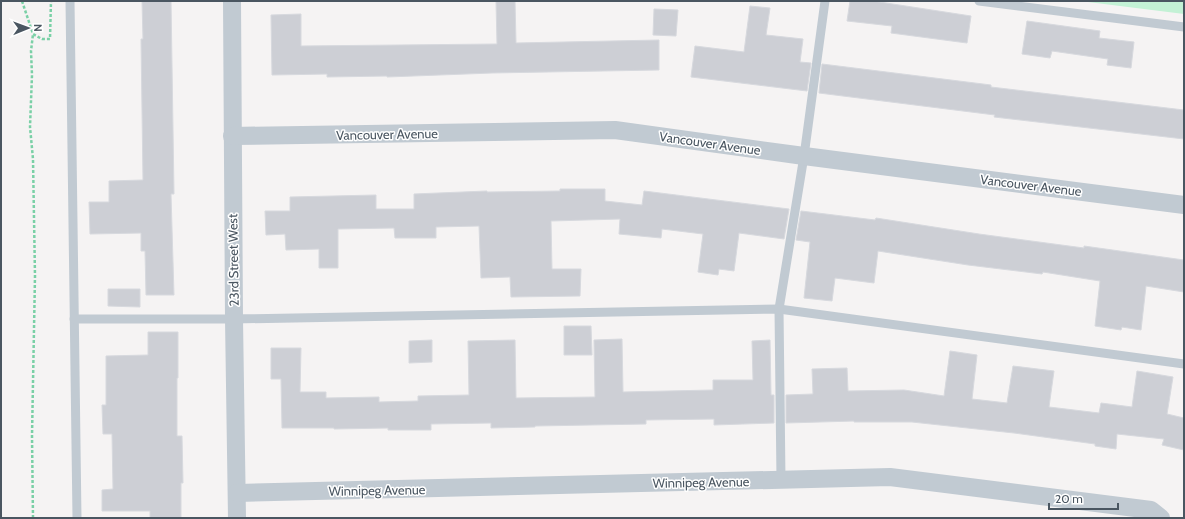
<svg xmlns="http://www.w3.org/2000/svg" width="1185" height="519" viewBox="0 0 1185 519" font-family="Cabin,sans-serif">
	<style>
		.green { fill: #c3f1d5 }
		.building { fill: #cdcfd5; stroke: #d7d9de }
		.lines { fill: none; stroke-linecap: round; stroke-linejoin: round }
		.path { stroke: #7ad0a6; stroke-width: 2.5; stroke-dasharray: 3 2; stroke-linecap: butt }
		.lane { stroke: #c1cad2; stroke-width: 9 }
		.street { stroke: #c1cad2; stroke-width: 18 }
		.labels { text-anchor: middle; stroke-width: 3; stroke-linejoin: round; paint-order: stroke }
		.street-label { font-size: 13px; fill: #4a5661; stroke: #fff }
	</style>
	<rect width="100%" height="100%" fill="#f5f3f3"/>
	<!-- green -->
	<path class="green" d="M1080 1H1184V14Z"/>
	<!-- building -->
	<g class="building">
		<path d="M142 1H171L174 194H171L174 295H146L145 251H141V233L90 234 89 202H109V181L143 180 141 39H143Z"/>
		<path d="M496 1H515L516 43 659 40V70L492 73 387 77V76L327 77V74L272 75 271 15 301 14V46L497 44Z"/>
		<path d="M850 1H873L971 16 967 43 891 33 892 26 847 21Z"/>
		<path d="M750 6 770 8 766 35 803 39 800 62 811 63 807 91 691 77 695 46 744 52Z"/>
		<path d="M654 9 678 10 676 36 653 35Z"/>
		<path d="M1027 21 1100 31 1099 38 1134 42 1131 68 1107 65 1108 59 1052 51 1050 58 1022 54Z"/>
		<path d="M822 64 991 85V87L1184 110V139L994 117 995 115 819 93Z"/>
		<path d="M560 189H605V201L642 205 644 191 789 209 784 239 739 233 734 271 719 269 718 275 698 272 703 234 662 229 661 238 619 234 620 219 551 221 552 269H581L580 296 511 297 510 277 481 278 479 226 436 227V238H395L394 228 338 229V268H319V249L286 250 285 234 266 235 265 211H290V197L376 195V209H414V194L487 191V192L560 191Z"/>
		<path d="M801 211 875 220 876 218 979 234 1084 248V246L1184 260V292L1146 286 1141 330 1122 327 1121 330 1095 326 1100 281 1043 272 1042 274 968 265 878 251 874 283 835 278 832 301 804 298 810 242 796 240Z"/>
		<path d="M108 289H140V307L108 306Z"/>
		<path d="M564 326H591L592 355H564Z"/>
		<path d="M148 332H178V378H177V436H182L183 483H181V518H150V511H102V490L113 489 112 434H103L102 405H106V356L148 355Z"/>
		<path d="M622 339 623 392 713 390V380H753L752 341 770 340 771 395H774V423L714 425V419L646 420V424L535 426V427L491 428V423L431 424V430H388V428L334 429V428H282L281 379H271V348H301L300 392H326V398L379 397V402L418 401V396L469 395 468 341 515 340 516 398 595 397 594 340Z"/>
		<path d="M432 340V362L409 363V341Z"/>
		<path d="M950 351 977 355 972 399 1007 403 1013 366 1054 371 1049 407 1099 413 1101 403 1132 407 1137 371 1173 377 1167 414 1184 418V450L1162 445 1164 439 1117 434 1116 449 1095 446V444L1014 433 912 422H854V421L786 423V395L813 394 812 369 847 368 848 391 904 390 944 396Z"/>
	</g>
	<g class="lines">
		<!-- path -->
		<g class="path">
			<path d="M22 1 33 34 42 39H50L51 1"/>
			<path d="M33 518 32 436 35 276 33 159 30 127 32 75 31 51 33 34"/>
		</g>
		<!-- lane -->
		<g class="lane">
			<path d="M70 1 77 518"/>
			<path d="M979 1 1184 27"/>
			<path d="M74 319H234L779 309 1184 364"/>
			<path d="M781 480 779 309 804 156 825 1"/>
		</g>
		<!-- street -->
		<g class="street">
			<path d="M232 1 234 319 237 518"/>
			<path d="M232 136 615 130 804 156 1184 205"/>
			<path d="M237 493 890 477 1151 510 1161 518"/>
		</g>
	</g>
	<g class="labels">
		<!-- street labels -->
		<g class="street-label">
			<text transform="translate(387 134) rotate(-1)" y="5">Vancouver Avenue</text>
			<text transform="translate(710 143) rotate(8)" y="5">Vancouver Avenue</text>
			<text transform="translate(1031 185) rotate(7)" y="5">Vancouver Avenue</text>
			<text transform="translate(233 260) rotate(-91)" y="5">23rd Street West</text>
			<text transform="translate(701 482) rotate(-1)" y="5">Winnipeg Avenue</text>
			<text transform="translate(377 490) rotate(-1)" y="5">Winnipeg Avenue</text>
		</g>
	</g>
	<!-- border -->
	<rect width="1185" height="519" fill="none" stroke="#4a5661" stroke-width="4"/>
	<!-- north arrow -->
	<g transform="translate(28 28) rotate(89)" stroke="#ffffff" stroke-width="3" paint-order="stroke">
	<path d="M0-3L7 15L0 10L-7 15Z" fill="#4a5661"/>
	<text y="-6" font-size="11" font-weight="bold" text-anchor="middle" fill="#4a5661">N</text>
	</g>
	<!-- scale -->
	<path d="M1049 503v6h69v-6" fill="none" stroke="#4a5661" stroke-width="2"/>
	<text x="1055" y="503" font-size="12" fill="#4a5661" stroke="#ffffff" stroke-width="3" paint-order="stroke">20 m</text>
</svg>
